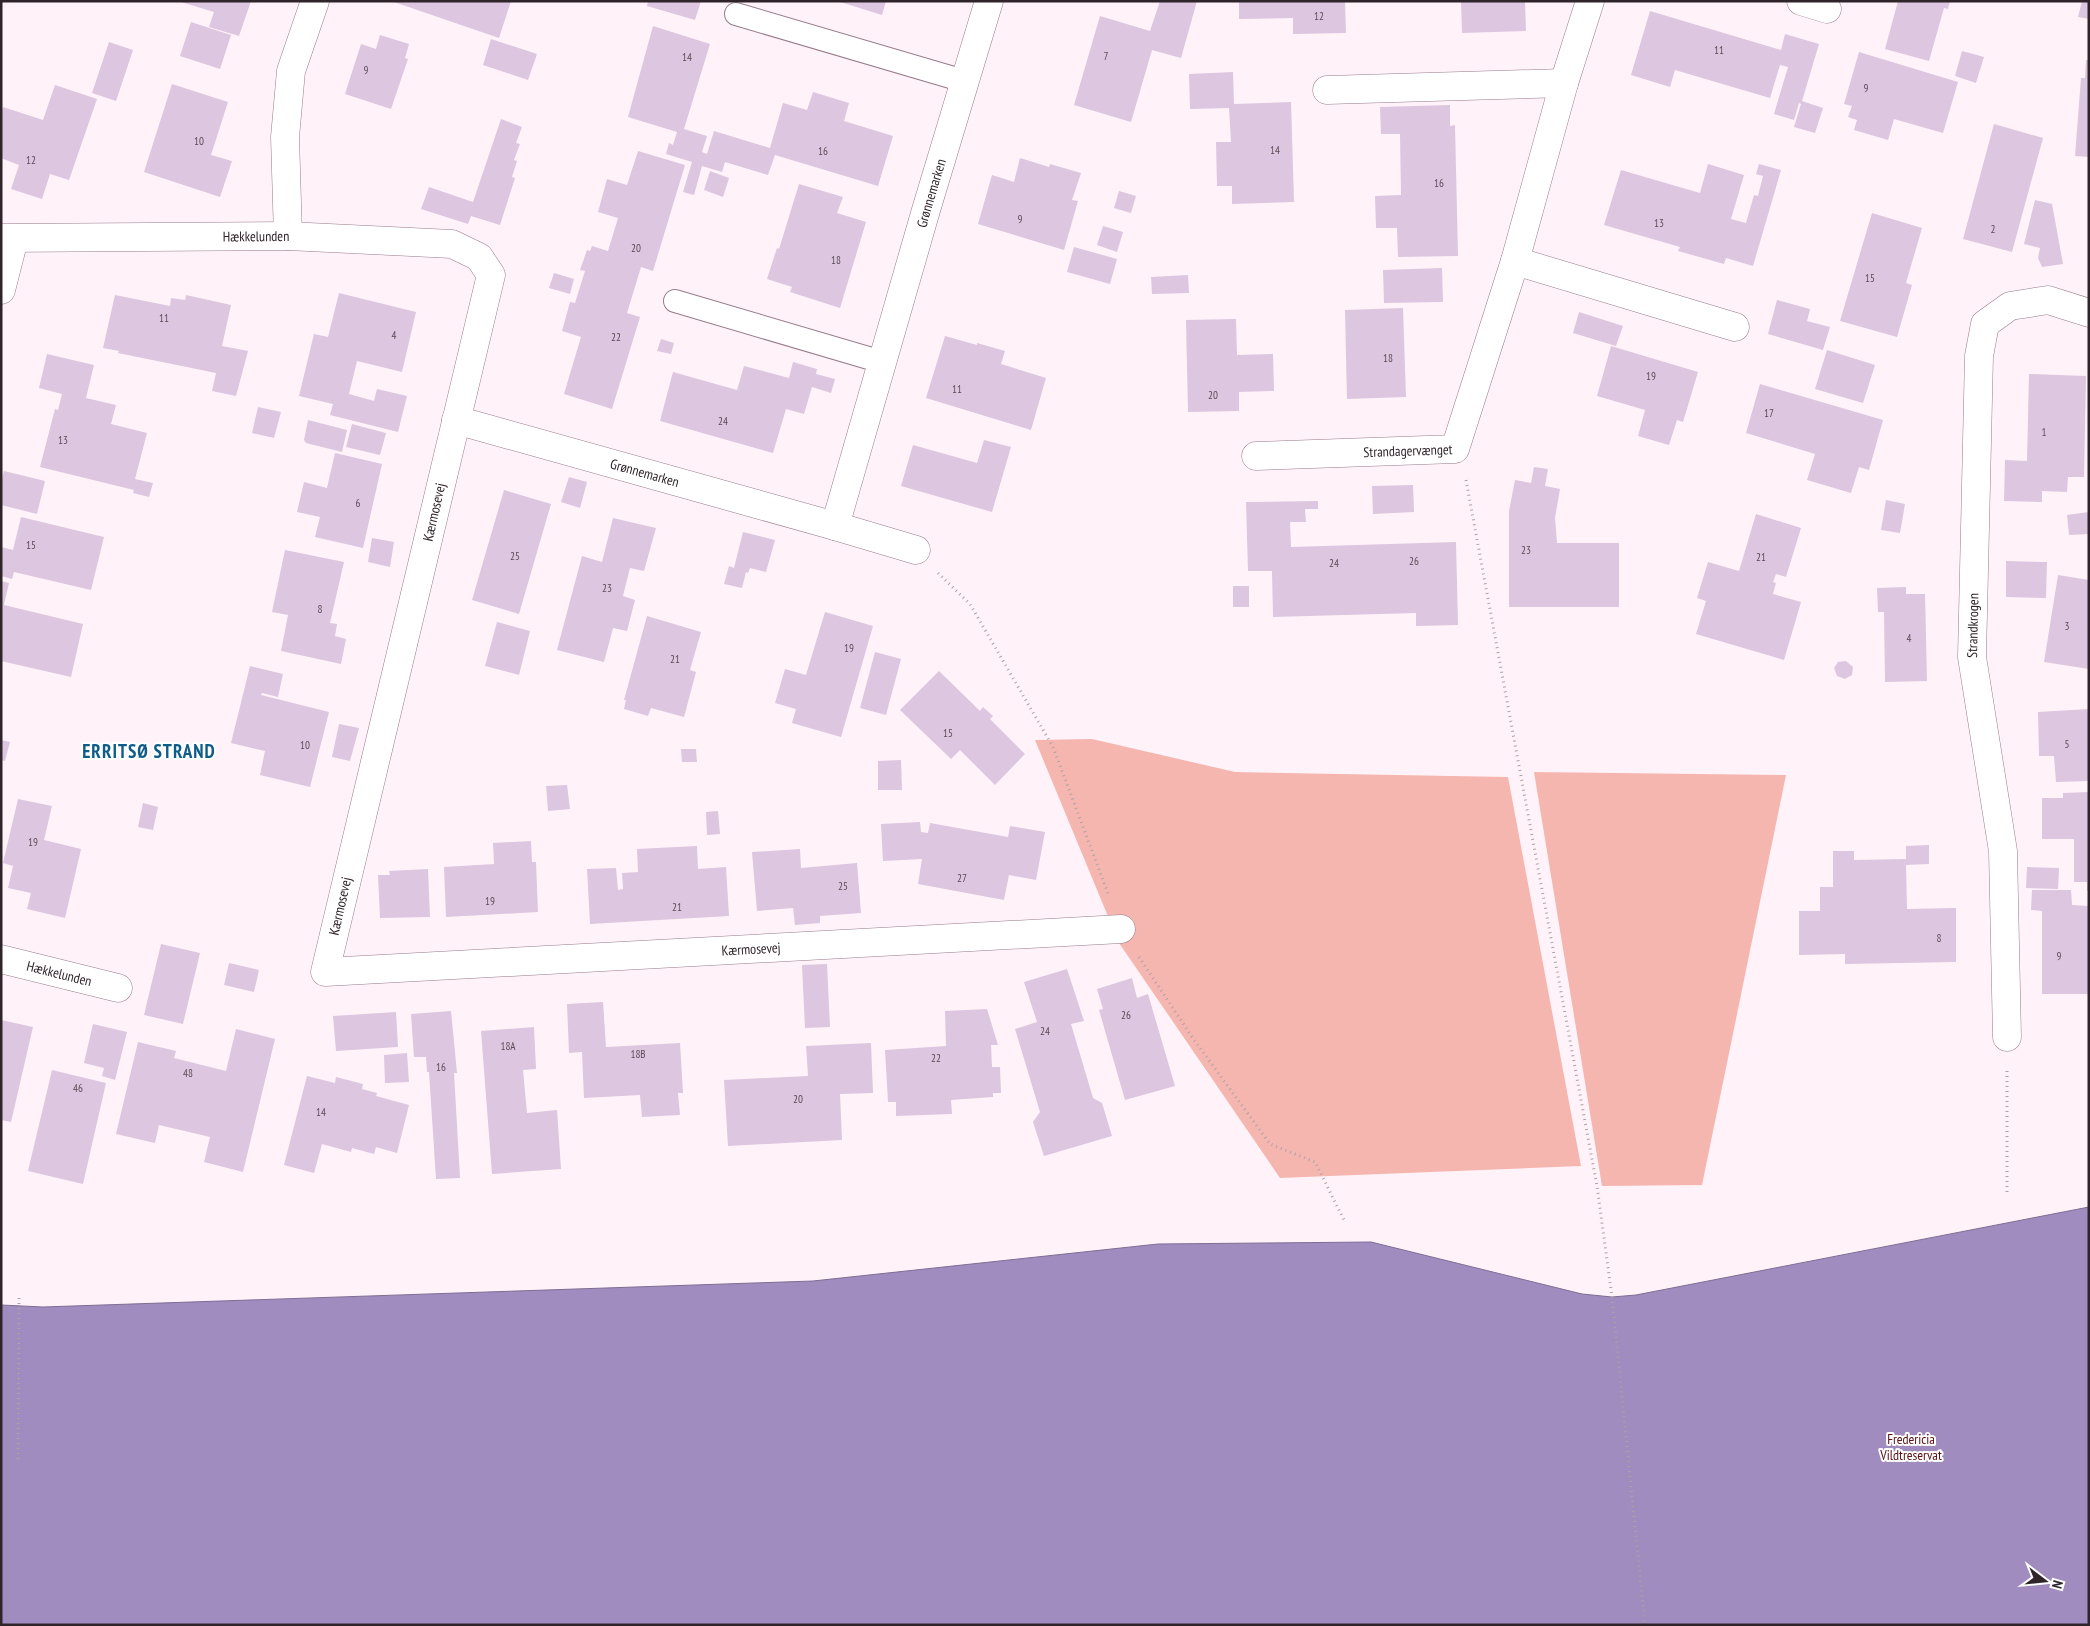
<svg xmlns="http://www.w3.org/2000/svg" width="2090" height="1626" viewBox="0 0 2090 1626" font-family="'PT Sans Narrow',sans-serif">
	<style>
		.green { fill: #f6b6b0 }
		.water { fill: #a08cbf; stroke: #7e6d93 }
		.building { fill: #ddc6df }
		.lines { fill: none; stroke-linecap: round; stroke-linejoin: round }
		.service-casing { stroke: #987b8b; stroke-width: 24 }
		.minor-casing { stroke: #987b8b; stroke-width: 29 }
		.path { stroke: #aea1a8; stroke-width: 3; stroke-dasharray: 1 4; stroke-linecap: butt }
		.service { stroke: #fff; stroke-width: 22 }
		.minor { stroke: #fff; stroke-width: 28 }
		.labels { text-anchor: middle; stroke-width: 4; stroke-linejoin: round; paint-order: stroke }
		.number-label { font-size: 11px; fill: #5b4c58 }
		.street-label { font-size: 14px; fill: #30242b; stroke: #fff }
		.park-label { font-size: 14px; fill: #5b1012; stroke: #fff }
		.district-label { font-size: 19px; font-weight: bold; letter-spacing: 1px; fill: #105c89; stroke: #fff }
	</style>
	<rect width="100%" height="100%" fill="#fff2f9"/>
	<!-- green -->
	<g class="green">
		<path d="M1092 739 1235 772 1508 777 1581 1166 1280 1178 1119 943 1035 740Z"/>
		<path d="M1534 772 1786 775 1702 1185 1602 1186Z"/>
	</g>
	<!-- water -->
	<path class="water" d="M2089 1207V1625H1V1305L43 1307 813 1281 1158 1244 1371 1242 1582 1294 1612 1297 1636 1295Z"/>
	<!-- building -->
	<g class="building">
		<path d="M251 1 239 36 209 27 214 12 181 2Z"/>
		<path d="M391 1H511L499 38Z"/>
		<path d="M648 1H701L695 20 647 6Z"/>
		<path d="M837 1H886L882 15Z"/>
		<path d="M1160 1H1197L1181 58 1152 50 1131 122 1074 105 1100 16 1150 31Z"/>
		<path d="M1239 1H1345L1346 33 1293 34V18L1239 19Z"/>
		<path d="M1461 1H1525L1526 31 1462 33Z"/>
		<path d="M1898 1H1950L1948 9 1944 8 1929 61 1885 49Z"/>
		<path d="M2082 1H2089V19L2078 17Z"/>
		<path d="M1650 11 1781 50 1785 34 1819 44 1802 101 1823 108 1815 133 1794 127 1801 104 1799 103 1794 120 1774 114 1788 67 1780 65 1770 98 1675 70 1670 87 1631 75Z"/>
		<path d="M191 22 231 35 220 69 180 56Z"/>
		<path d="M653 26 710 44 684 129 707 136 702 152 707 154 714 131 770 148 783 103 807 110 813 92 849 103 844 121 893 136 878 186 775 155 768 175 725 162 722 172 702 166 694 195 683 192 692 162 666 154 669 143 673 145 677 132 628 117Z"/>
		<path d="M380 35 409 44 405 58 408 59 391 109 345 94 361 44 376 49Z"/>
		<path d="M491 39 537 54 528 80 483 65Z"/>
		<path d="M109 42 133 50 116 101 92 93Z"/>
		<path d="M1962 51 1984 57 1976 83 1955 76Z"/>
		<path d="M1859 52 1958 82 1943 133 1894 119 1888 140 1854 130 1857 120 1848 117 1852 106 1844 104Z"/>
		<path d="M2086 60H2089V157L2075 156 2081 78H2085Z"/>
		<path d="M1233 72 1234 104 1291 102 1294 202 1232 204V186H1217L1216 142H1231L1229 108 1190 109 1189 74Z"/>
		<path d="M172 84 228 102 211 155 232 161 220 197 144 172Z"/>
		<path d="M55 85 97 99 69 180 50 174 42 199 11 189 19 165 1 158V113L3 107 43 120Z"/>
		<path d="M1450 105V126L1455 125 1458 256 1398 257 1397 228H1376L1375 196 1401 195 1400 134H1381L1380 107Z"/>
		<path d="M501 119 522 127 516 143 520 144 514 160 517 161 512 177 515 178 500 225 471 216 468 224 421 209 429 187 473 202Z"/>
		<path d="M1994 124 2043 138 2012 252 1963 239Z"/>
		<path d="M638 151 685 165 653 271 641 267 627 313 640 317 612 409 564 394 581 337 562 331 570 302 575 303 585 271 580 270 587 250 590 251 592 246 608 251 618 218 598 212 607 179 627 185Z"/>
		<path d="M1020 158 1049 167 1050 164 1081 173 1072 200 1078 201 1064 250 978 224 992 175 1014 182Z"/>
		<path d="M1708 164 1744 175 1731 219 1746 223 1754 195 1758 196 1763 176 1756 174 1759 164 1781 170 1753 266 1726 258 1724 264 1678 251 1680 247 1604 225 1621 170 1700 193Z"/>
		<path d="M710 171 729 178 723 197 704 190Z"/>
		<path d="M799 184 843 197 837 213 866 222 840 308 790 292 792 287 767 279 777 248 779 249Z"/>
		<path d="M1119 191 1136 196 1131 213 1114 208Z"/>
		<path d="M2035 200 2052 204 2063 264 2042 267 2038 258 2040 248 2024 244Z"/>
		<path d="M1872 213 1922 228 1906 283 1912 285 1897 337 1840 321Z"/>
		<path d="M1103 226 1123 232 1117 252 1097 245Z"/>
		<path d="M1074 247 1117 259 1110 284 1067 272Z"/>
		<path d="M1442 268 1443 302 1384 303 1383 270Z"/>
		<path d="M554 273 574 279 570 294 549 288Z"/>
		<path d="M1188 275 1189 293 1152 294 1151 277Z"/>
		<path d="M339 293 416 312 402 372 357 361 349 394 374 401 377 389 407 396 398 432 330 415 333 404 299 396 314 334 328 337Z"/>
		<path d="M115 295 170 306 171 298 185 300 186 295 231 305 222 346 248 351 236 396 212 391 216 373 118 353 119 351 103 348Z"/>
		<path d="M1777 300 1810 309 1807 321 1830 327 1823 350 1768 334Z"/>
		<path d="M1403 308 1406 397 1347 399 1345 310Z"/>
		<path d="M1579 312 1623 326 1616 346 1573 333Z"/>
		<path d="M1236 319 1237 355 1273 354 1274 391 1239 392V411L1188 412 1186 320Z"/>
		<path d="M945 336 977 345V343L1005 351 1001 364 1046 378 1031 430 926 398Z"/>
		<path d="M661 339 674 343 671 354 657 351Z"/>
		<path d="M1611 346 1698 372 1683 422 1677 420 1669 445 1638 436 1645 410 1597 396Z"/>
		<path d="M1827 350 1875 365 1863 403 1815 389Z"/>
		<path d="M47 354 94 365 86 398 116 405 111 424 147 433 135 479 153 483 149 497 133 493 134 490 40 467 55 409 58 410 62 394 39 388Z"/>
		<path d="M793 362 817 369 816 374 835 379 831 393 812 387 804 414 786 409 773 453 660 421 673 372 737 390 744 366 789 378Z"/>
		<path d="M2029 374 2086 376 2084 477H2068L2067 492 2042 491V502L2004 501 2005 460 2027 461Z"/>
		<path d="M1760 384 1883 420 1869 470 1859 467 1851 493 1807 480 1815 454 1746 433Z"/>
		<path d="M258 407 281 412 274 438 252 433Z"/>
		<path d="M308 420 347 430 342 452 306 443 304 440Z"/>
		<path d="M352 424 386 433 380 455 346 447Z"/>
		<path d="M984 440 1011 447 992 512 901 486 913 445 977 463Z"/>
		<path d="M335 453 382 464 363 548 315 537 320 517 297 512 304 482 327 488Z"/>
		<path d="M1534 467 1548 469 1545 486 1560 489 1555 518 1557 543H1619V607H1509V511L1515 480 1531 483Z"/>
		<path d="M4 471 45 481 37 514 1 505V482Z"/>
		<path d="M569 477 587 482 580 508 561 502Z"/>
		<path d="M1413 485 1414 512 1373 514 1372 486Z"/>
		<path d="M504 490 551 504 519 614 472 600Z"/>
		<path d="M1886 500 1905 504 1900 533 1881 530Z"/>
		<path d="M1318 501V509H1305L1306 522H1290L1291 547 1456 542 1458 625 1416 626V613L1273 617 1272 571H1248L1246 502Z"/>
		<path d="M2089 512V534L2069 535 2067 515Z"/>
		<path d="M1756 514 1801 528 1786 577 1776 574 1773 582 1776 583 1773 594 1801 602 1784 660 1696 634 1706 601 1697 598 1708 562 1739 571Z"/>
		<path d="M21 517 104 537 91 590 14 572 12 579 1 576V547L13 550Z"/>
		<path d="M613 518 656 528 644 571 630 568 623 596 635 600 627 631 613 628 604 662 557 650 582 556 602 562Z"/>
		<path d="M743 532 775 540 766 572 750 568 748 573 746 572 742 588 724 584 729 566 734 568Z"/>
		<path d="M372 538 394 542 390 567 368 562Z"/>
		<path d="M285 550 344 562 330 623 337 624 335 636 346 639 341 664 281 651 288 615 272 612Z"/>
		<path d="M2006 561 2047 562 2046 598 2006 597Z"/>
		<path d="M2058 575 2089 580V669L2044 662Z"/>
		<path d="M1 581 9 583 4 605 83 624 71 677 1 661Z"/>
		<rect x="1233" y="586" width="16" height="21"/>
		<path d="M1906 587V594H1925L1927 681 1885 682 1884 612H1878L1877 588Z"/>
		<path d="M825 612 873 626 841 737 792 723 796 709 775 703 785 669 806 675Z"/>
		<path d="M647 616 701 632 690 670 696 672 684 717 651 708 648 716 624 709 626 700H624Z"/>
		<path d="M497 622 530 631 519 675 485 666Z"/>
		<path d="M875 652 901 659 886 715 860 708Z"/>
		<path d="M1846 661 1853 667 1852 675 1845 679 1837 676 1834 668 1838 662Z"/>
		<path d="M250 666 283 674 278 697 262 693 261 695 329 712 310 787 260 775 265 751 231 743Z"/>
		<path d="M939 671 980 711 983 707 993 716 990 719 1025 754 995 785 960 750 951 759 900 710Z"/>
		<path d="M2089 709V781L2056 782 2054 756H2039L2038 712Z"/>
		<path d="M339 724 359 728 350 761 332 757Z"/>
		<path d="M1 740 10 742 5 761 1 760Z"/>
		<path d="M681 749H696L697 762H682Z"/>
		<path d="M901 760 902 790H878V761Z"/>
		<path d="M567 785 570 809 548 811 546 786Z"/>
		<path d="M2089 792V891H2087V882H2074V839H2042V798H2063V793Z"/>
		<path d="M18 799 52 806 44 840 81 849 65 918 27 909 31 893 8 888 13 866 3 863Z"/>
		<path d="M143 803 158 807 153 830 138 827Z"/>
		<path d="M718 811 720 834 707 835 706 812Z"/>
		<path d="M920 822 921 832 928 833 930 823 1008 837 1010 826 1045 832 1036 880 1009 875 1004 900 918 884 922 859 883 861 881 824Z"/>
		<path d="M531 841 532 862H536L538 912 446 917 444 867 494 864 493 843Z"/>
		<path d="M1929 845V864L1906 865 1907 909 1956 908V962L1845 964V954L1799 955V911H1820V887H1833V851H1854V860L1906 859V846Z"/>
		<path d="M697 846 698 869 726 867 729 916 590 924 587 869 616 868 618 890 623 889 622 873 638 872 637 849Z"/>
		<path d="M800 849 801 868 857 863 861 913 820 916V923L795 925 793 908 757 911 752 852Z"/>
		<path d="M2027 867 2059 868 2058 889 2026 888Z"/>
		<path d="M428 869 430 917 380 918 378 875H390L389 871Z"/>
		<path d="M2032 890H2071L2072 905 2089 906V994H2042V911L2031 910Z"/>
		<path d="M161 944 200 953 183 1024 144 1015Z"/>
		<path d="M229 963 259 970 254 992 224 985Z"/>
		<path d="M827 964 830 1027 805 1028 802 965Z"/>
		<path d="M1067 969 1084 1021 1071 1024 1093 1098 1102 1103 1112 1136 1044 1156 1033 1122 1040 1112 1015 1029 1037 1022 1024 982Z"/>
		<path d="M1132 978 1137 998 1148 994 1175 1086 1125 1100 1099 1010 1103 1009 1097 989Z"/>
		<path d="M603 1002 606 1047 680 1043 683 1093H678L680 1115 642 1117 640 1095 584 1098 582 1052 569 1053 567 1004Z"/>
		<path d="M987 1009 998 1045H991L992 1067H1000L1001 1093H993V1097L951 1100 952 1114 896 1116V1102H888L885 1050 946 1046 945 1011Z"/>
		<path d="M451 1011 457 1073H454L460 1178 436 1179 429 1072H427L426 1057H414L411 1014Z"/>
		<path d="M396 1012 398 1047 336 1051 333 1016Z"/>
		<path d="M1 1020 33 1027 11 1122 1 1120Z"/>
		<path d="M93 1024 127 1032 115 1080 102 1076 104 1068 84 1063Z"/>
		<path d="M534 1027 536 1069 523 1070 527 1113 557 1110 561 1169 492 1174 481 1031Z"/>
		<path d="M236 1029 275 1039 243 1172 204 1162 210 1137 159 1125 155 1143 116 1134 138 1042 176 1051 174 1058 226 1071Z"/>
		<path d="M871 1043 873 1093 840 1094 842 1140 728 1146 724 1080 808 1076 806 1046Z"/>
		<path d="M407 1053 409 1082 385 1083 384 1055Z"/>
		<path d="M52 1070 106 1083 83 1184 28 1171Z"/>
		<path d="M307 1076 335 1083 336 1077 363 1084 362 1089 377 1093 376 1096 409 1105 397 1153 376 1147 374 1154 352 1148 351 1152 322 1144 314 1173 284 1165Z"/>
	</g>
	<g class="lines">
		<defs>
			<g id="service">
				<path d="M736 14 964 81"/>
				<path d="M675 301 882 362"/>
			</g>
			<g id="minor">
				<path d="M1801 1 1827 9"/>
				<path d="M1327 90 1564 83"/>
				<path d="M288 236 285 137 291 71 315 1"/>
				<path id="s1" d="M1 238 288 236 452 244 479 257 491 275 325 972 1121 929"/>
				<path d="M1515 261 1735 327"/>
				<path d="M1 290 14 239"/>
				<path id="s2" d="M456 420 835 526 926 210 989 1"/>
				<path id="s3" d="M1256 456 1455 449 1515 261 1564 83 1590 1"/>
				<path d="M835 526 916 550"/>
				<path id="s4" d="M1 959 118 988"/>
				<path id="s5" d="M2007 1037 2003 851 1972 657 1979 356 1985 324 2010 306 2048 300 2089 313"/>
			</g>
		</defs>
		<!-- service casing -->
		<use href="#service" class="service-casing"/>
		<!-- minor casing -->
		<use href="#minor" class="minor-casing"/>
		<!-- path -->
		<g class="path">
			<path d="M1466 480 1597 1186 1612 1297 1645 1625"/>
			<path d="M938 573 970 604 1053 747 1109 896"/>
			<path d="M1139 957 1192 1037 1270 1144 1315 1162 1344 1220"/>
			<path d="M2007 1071V1194"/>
			<path d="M18 1459 19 1298"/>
		</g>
		<!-- service -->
		<use href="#service" class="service"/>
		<!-- minor -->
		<use href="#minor" class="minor"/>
	</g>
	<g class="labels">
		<!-- number labels -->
		<g class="number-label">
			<text x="1319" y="20">12</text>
			<text x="1719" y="54">11</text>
			<text x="1106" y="60">7</text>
			<text x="687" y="61">14</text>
			<text x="366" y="74">9</text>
			<text x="1866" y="92">9</text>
			<text x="199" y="145">10</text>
			<text x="1275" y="154">14</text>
			<text x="823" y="155">16</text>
			<text x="31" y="164">12</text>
			<text x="1439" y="187">16</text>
			<text x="1020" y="223">9</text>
			<text x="1659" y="227">13</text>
			<text x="1993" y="233">2</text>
			<text x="636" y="252">20</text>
			<text x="836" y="264">18</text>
			<text x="1870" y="282">15</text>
			<text x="164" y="322">11</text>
			<text x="394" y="339">4</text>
			<text x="616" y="341">22</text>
			<text x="1388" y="362">18</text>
			<text x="1651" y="380">19</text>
			<text x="957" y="393">11</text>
			<text x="1213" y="399">20</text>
			<text x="1769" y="417">17</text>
			<text x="723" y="425">24</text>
			<text x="2044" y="436">1</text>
			<text x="63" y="444">13</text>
			<text x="358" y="507">6</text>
			<text x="31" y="549">15</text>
			<text x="1526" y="554">23</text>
			<text x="515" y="560">25</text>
			<text x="1761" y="561">21</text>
			<text x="1414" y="565">26</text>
			<text x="1334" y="567">24</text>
			<text x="607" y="592">23</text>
			<text x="320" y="613">8</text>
			<text x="2067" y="630">3</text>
			<text x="1909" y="642">4</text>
			<text x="849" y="652">19</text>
			<text x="675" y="663">21</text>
			<text x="948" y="737">15</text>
			<text x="2067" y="748">5</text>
			<text x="305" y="749">10</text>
			<text x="33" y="846">19</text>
			<text x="962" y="882">27</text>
			<text x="843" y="890">25</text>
			<text x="490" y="905">19</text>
			<text x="677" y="911">21</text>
			<text x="1939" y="942">8</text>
			<text x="2059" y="960">9</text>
			<text x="1126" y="1019">26</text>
			<text x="1045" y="1035">24</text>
			<text x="508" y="1050">18A</text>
			<text x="638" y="1058">18B</text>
			<text x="936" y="1062">22</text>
			<text x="441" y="1071">16</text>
			<text x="188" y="1077">48</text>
			<text x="78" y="1092">46</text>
			<text x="798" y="1103">20</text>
			<text x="321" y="1116">14</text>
		</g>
		<!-- street labels -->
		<g class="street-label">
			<text dy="5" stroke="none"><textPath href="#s2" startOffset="740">Grønnemarken</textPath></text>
			<text dy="5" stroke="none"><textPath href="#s1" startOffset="255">Hækkelunden</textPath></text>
			<text dy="5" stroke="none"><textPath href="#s3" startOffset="152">Strandagervænget</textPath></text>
			<text dy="5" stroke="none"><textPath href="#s2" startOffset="196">Grønnemarken</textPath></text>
			<text transform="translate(434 512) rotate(-77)" y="5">Kærmosevej</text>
			<text dy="5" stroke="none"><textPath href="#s5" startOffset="414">Strandkrogen</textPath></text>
			<text transform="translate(340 906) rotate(-77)" y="5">Kærmosevej</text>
			<text dy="5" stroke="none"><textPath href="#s1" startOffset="1646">Kærmosevej</textPath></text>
			<text dy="5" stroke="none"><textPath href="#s4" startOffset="60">Hækkelunden</textPath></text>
		</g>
		<!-- park labels -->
		<g class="park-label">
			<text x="1911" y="1444">Fredericia<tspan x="1911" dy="16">Vildtreservat</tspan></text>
		</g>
		<!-- district labels -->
		<g class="district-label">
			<text x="149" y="758">ERRITSØ STRAND</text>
		</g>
	</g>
	<!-- border -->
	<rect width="2090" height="1626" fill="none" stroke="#30242b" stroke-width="5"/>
	<!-- north arrow -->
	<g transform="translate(2045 1581) rotate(106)" stroke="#ffffff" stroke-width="4" paint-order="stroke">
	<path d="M0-4L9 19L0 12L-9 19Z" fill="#30242b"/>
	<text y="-8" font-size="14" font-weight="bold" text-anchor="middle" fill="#30242b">N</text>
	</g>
</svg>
